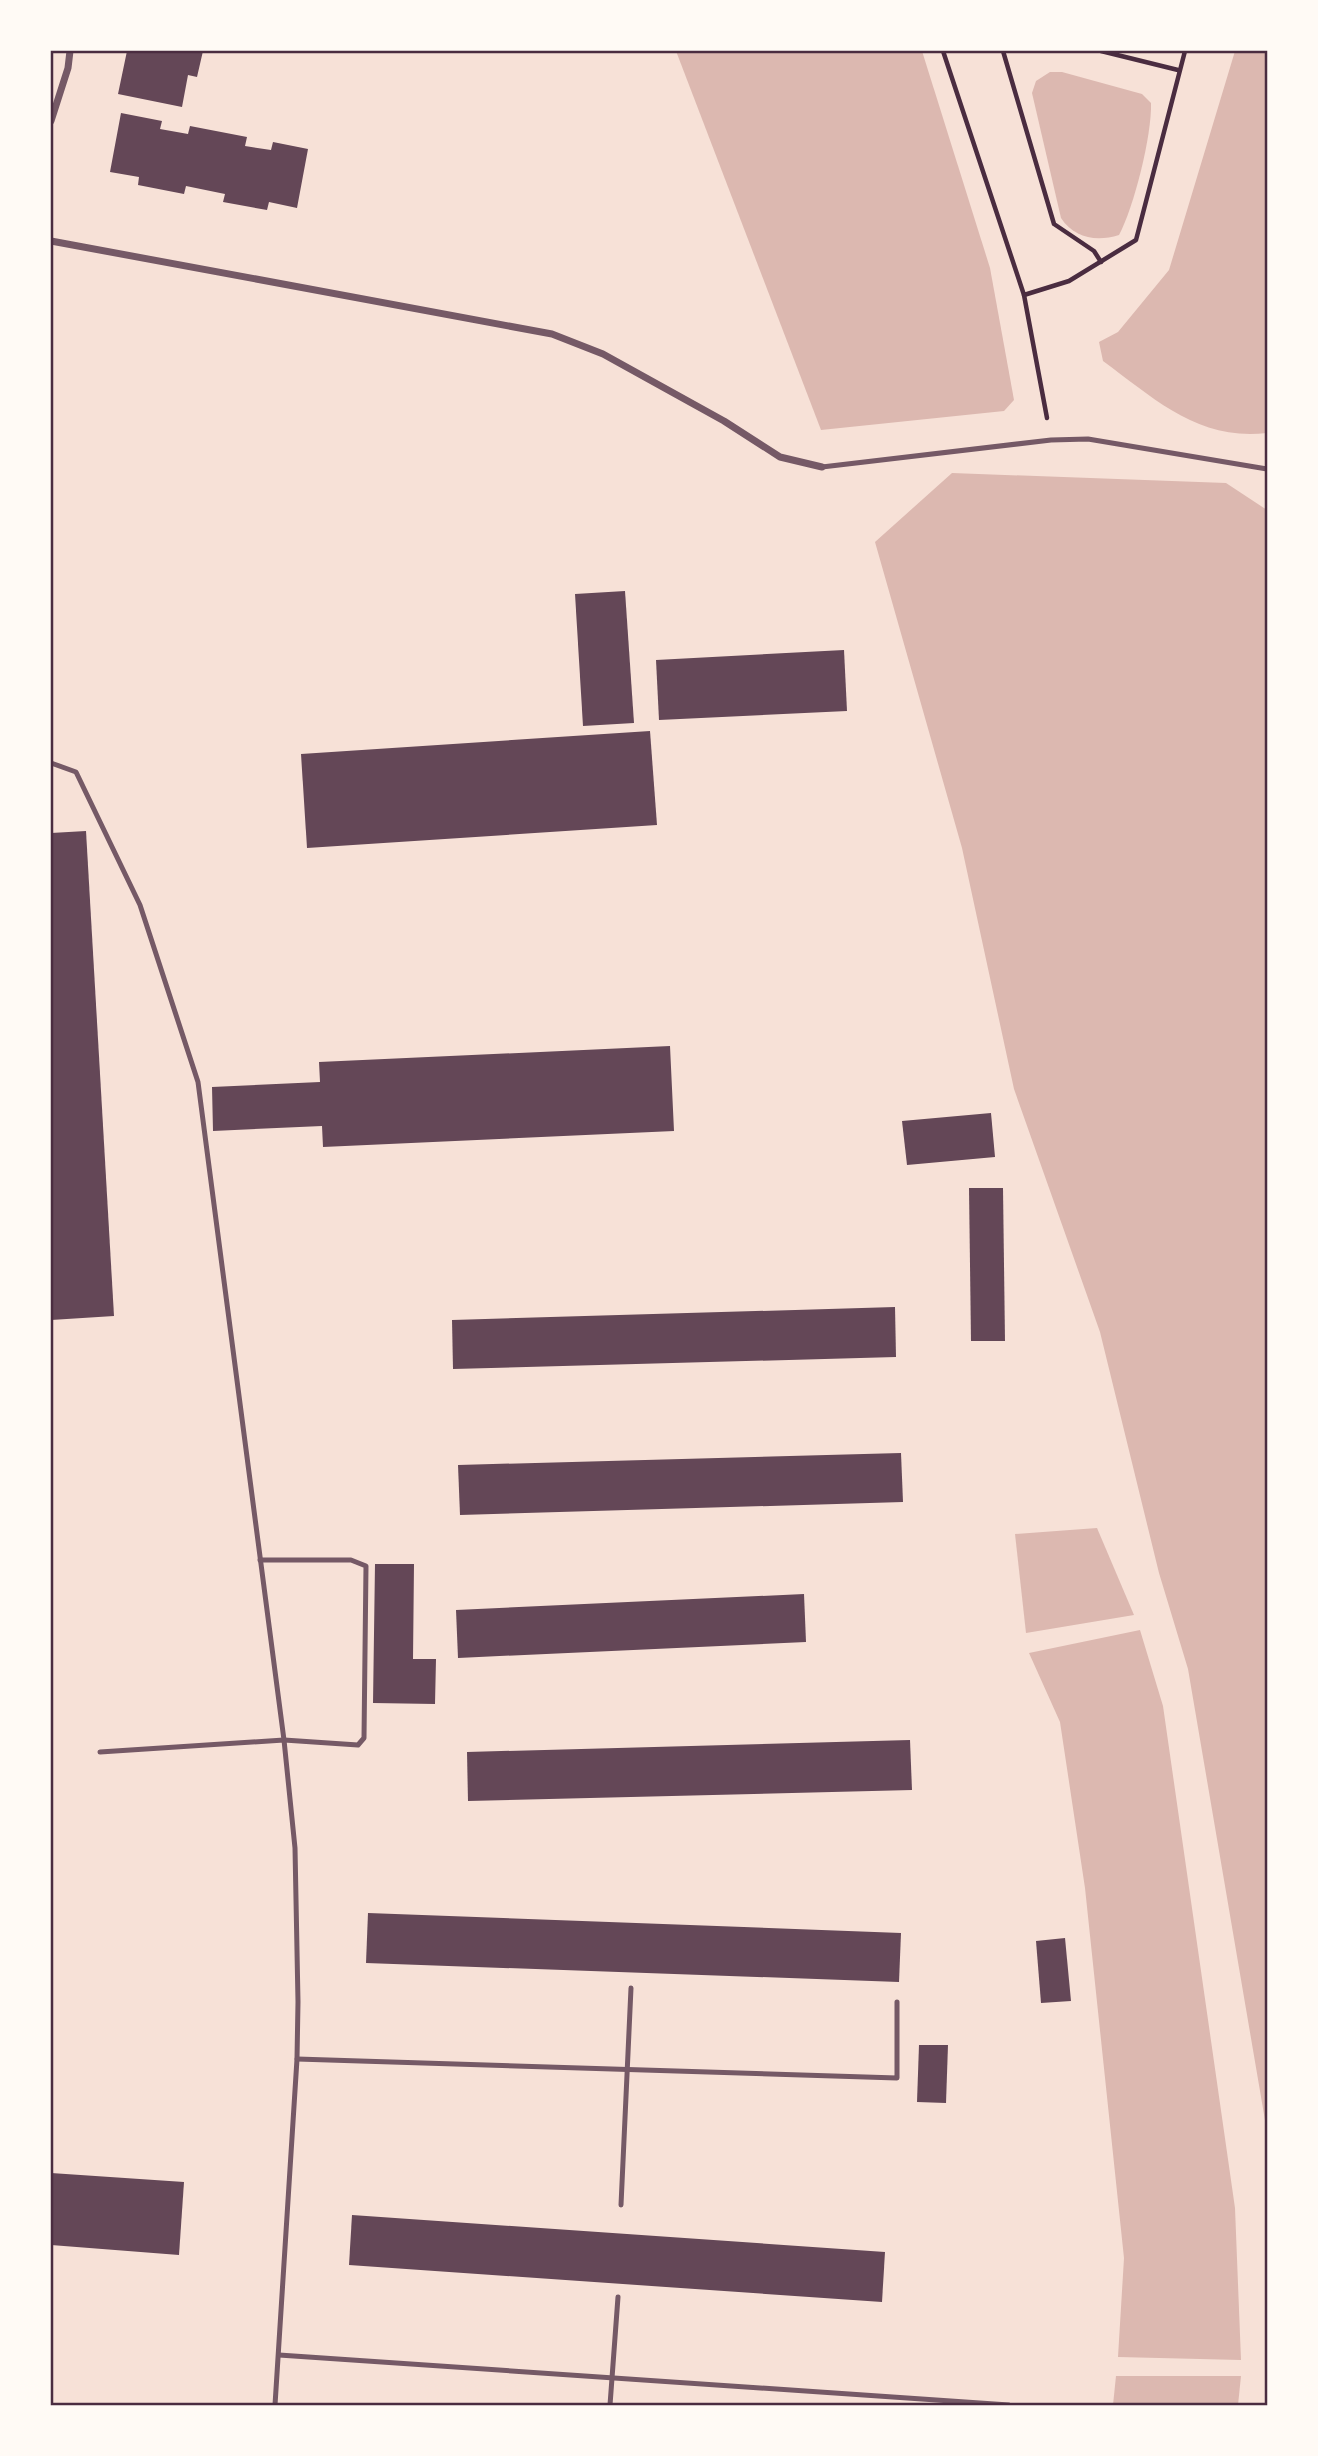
<svg xmlns="http://www.w3.org/2000/svg" width="1318" height="2456" viewBox="0 0 1318 2456" font-family="Montserrat,sans-serif">
	<style>
		.water { fill: #dcb8b0 }
		.building { fill: #644757 }
		.lines { fill: none; stroke-linecap: round; stroke-linejoin: round }
		.path { stroke: #4a2c40; stroke-width: 4.5 }
		.service { stroke: #755966; stroke-width: 5 }
		.minor { stroke: #755966; stroke-width: 7 }
		.neatline { fill: none; stroke: #4a2c40; stroke-width: 2.5 }
	</style>
	<rect width="100%" height="100%" fill="#f7e1d7"/>
	<!-- water -->
	<g class="water">
		<path d="M676 51H922L990 268 1014 400 1004 411 821 430Z"/>
		<path d="M1235 51H1267V433C1198 441 1155 399 1103 361L1099 342 1118 332 1169 270Z"/>
		<path d="M1050 72H1062L1142 94 1151 103C1152 135 1134 207 1119 235 1096 242 1074 238 1061 218L1032 93 1036 81Z"/>
		<path d="M952 473 1226 483 1267 510V2132L1188 1669 1159 1573 1100 1332 1014 1089 962 848 875 542Z"/>
		<path d="M1097 1528 1134 1615 1026 1633 1015 1534Z"/>
		<path d="M1140 1630 1163 1706 1235 2208 1241 2360 1118 2357 1124 2258 1085 1888 1060 1722 1029 1653Z"/>
		<path d="M1116 2376H1241L1238 2405H1113Z"/>
	</g>
	<!-- building -->
	<g class="building">
		<path d="M127 51H203L197 77 188 75 182 107 118 94Z"/>
		<path d="M121 113 162 121 160 129 188 134 190 126 247 137 245 146 271 150 273 142 308 149 297 208 269 202 267 210 223 202 225 194 186 186 184 194 138 185 139 177 110 172Z"/>
		<path d="M625 591 634 723 583 726 575 594Z"/>
		<path d="M844 650 847 711 659 720 656 660Z"/>
		<path d="M650 731 657 825 307 848 301 754Z"/>
		<path d="M86 831 114 1316 51 1320V833Z"/>
		<path d="M670 1046 674 1131 323 1147 322 1126 213 1131 212 1087 320 1082 319 1062Z"/>
		<path d="M991 1113 995 1157 907 1165 902 1121Z"/>
		<path d="M969 1188H1003L1005 1341H971Z"/>
		<path d="M895 1307 896 1357 453 1369 452 1320Z"/>
		<path d="M901 1453 903 1502 460 1515 458 1465Z"/>
		<path d="M375 1564H414L413 1659H436L435 1704 373 1703Z"/>
		<path d="M804 1594 806 1642 458 1658 456 1610Z"/>
		<path d="M910 1740 912 1790 468 1801 467 1752Z"/>
		<path d="M368 1913 901 1933 899 1982 366 1963Z"/>
		<path d="M1065 1938 1071 2001 1041 2003 1036 1941Z"/>
		<path d="M919 2045H948L946 2103 917 2102Z"/>
		<path d="M51 2173 184 2182 179 2255 51 2245Z"/>
		<path d="M352 2215 885 2252 882 2302 349 2265Z"/>
	</g>
	<g class="lines">
		<!-- path -->
		<g class="path">
			<path d="M943 51 1024 295 1069 281 1136 240 1185 51"/>
			<path d="M1003 51 1054 224 1094 251 1101 262"/>
			<path d="M1101 51 1178 70"/>
			<path d="M1024 295 1047 418"/>
		</g>
		<!-- service -->
		<g class="service">
			<path d="M822 467 1051 440 1088 439 1267 469"/>
			<path d="M51 763 76 772 140 905 198 1082 284 1740 295 1848 298 2002 297 2059 275 2405"/>
			<path d="M100 1752 284 1740 358 1745 364 1738 366 1566 351 1560H260"/>
			<path d="M297 2059 897 2078V2002"/>
			<path d="M621 2205 631 1988"/>
			<path d="M279 2355 1009 2405"/>
			<path d="M610 2405 618 2297"/>
		</g>
		<!-- minor -->
		<g class="minor">
			<path d="M51 121 68 68 70 51"/>
			<path d="M51 241 552 334 603 354 724 421 780 457 822 467"/>
		</g>
	</g>
	<!-- border -->
	<rect width="1318" height="2456" fill="none" stroke="#fffaf5" stroke-width="105"/>
	<rect x="52" y="52" width="1214" height="2352" class="neatline"/>
</svg>
